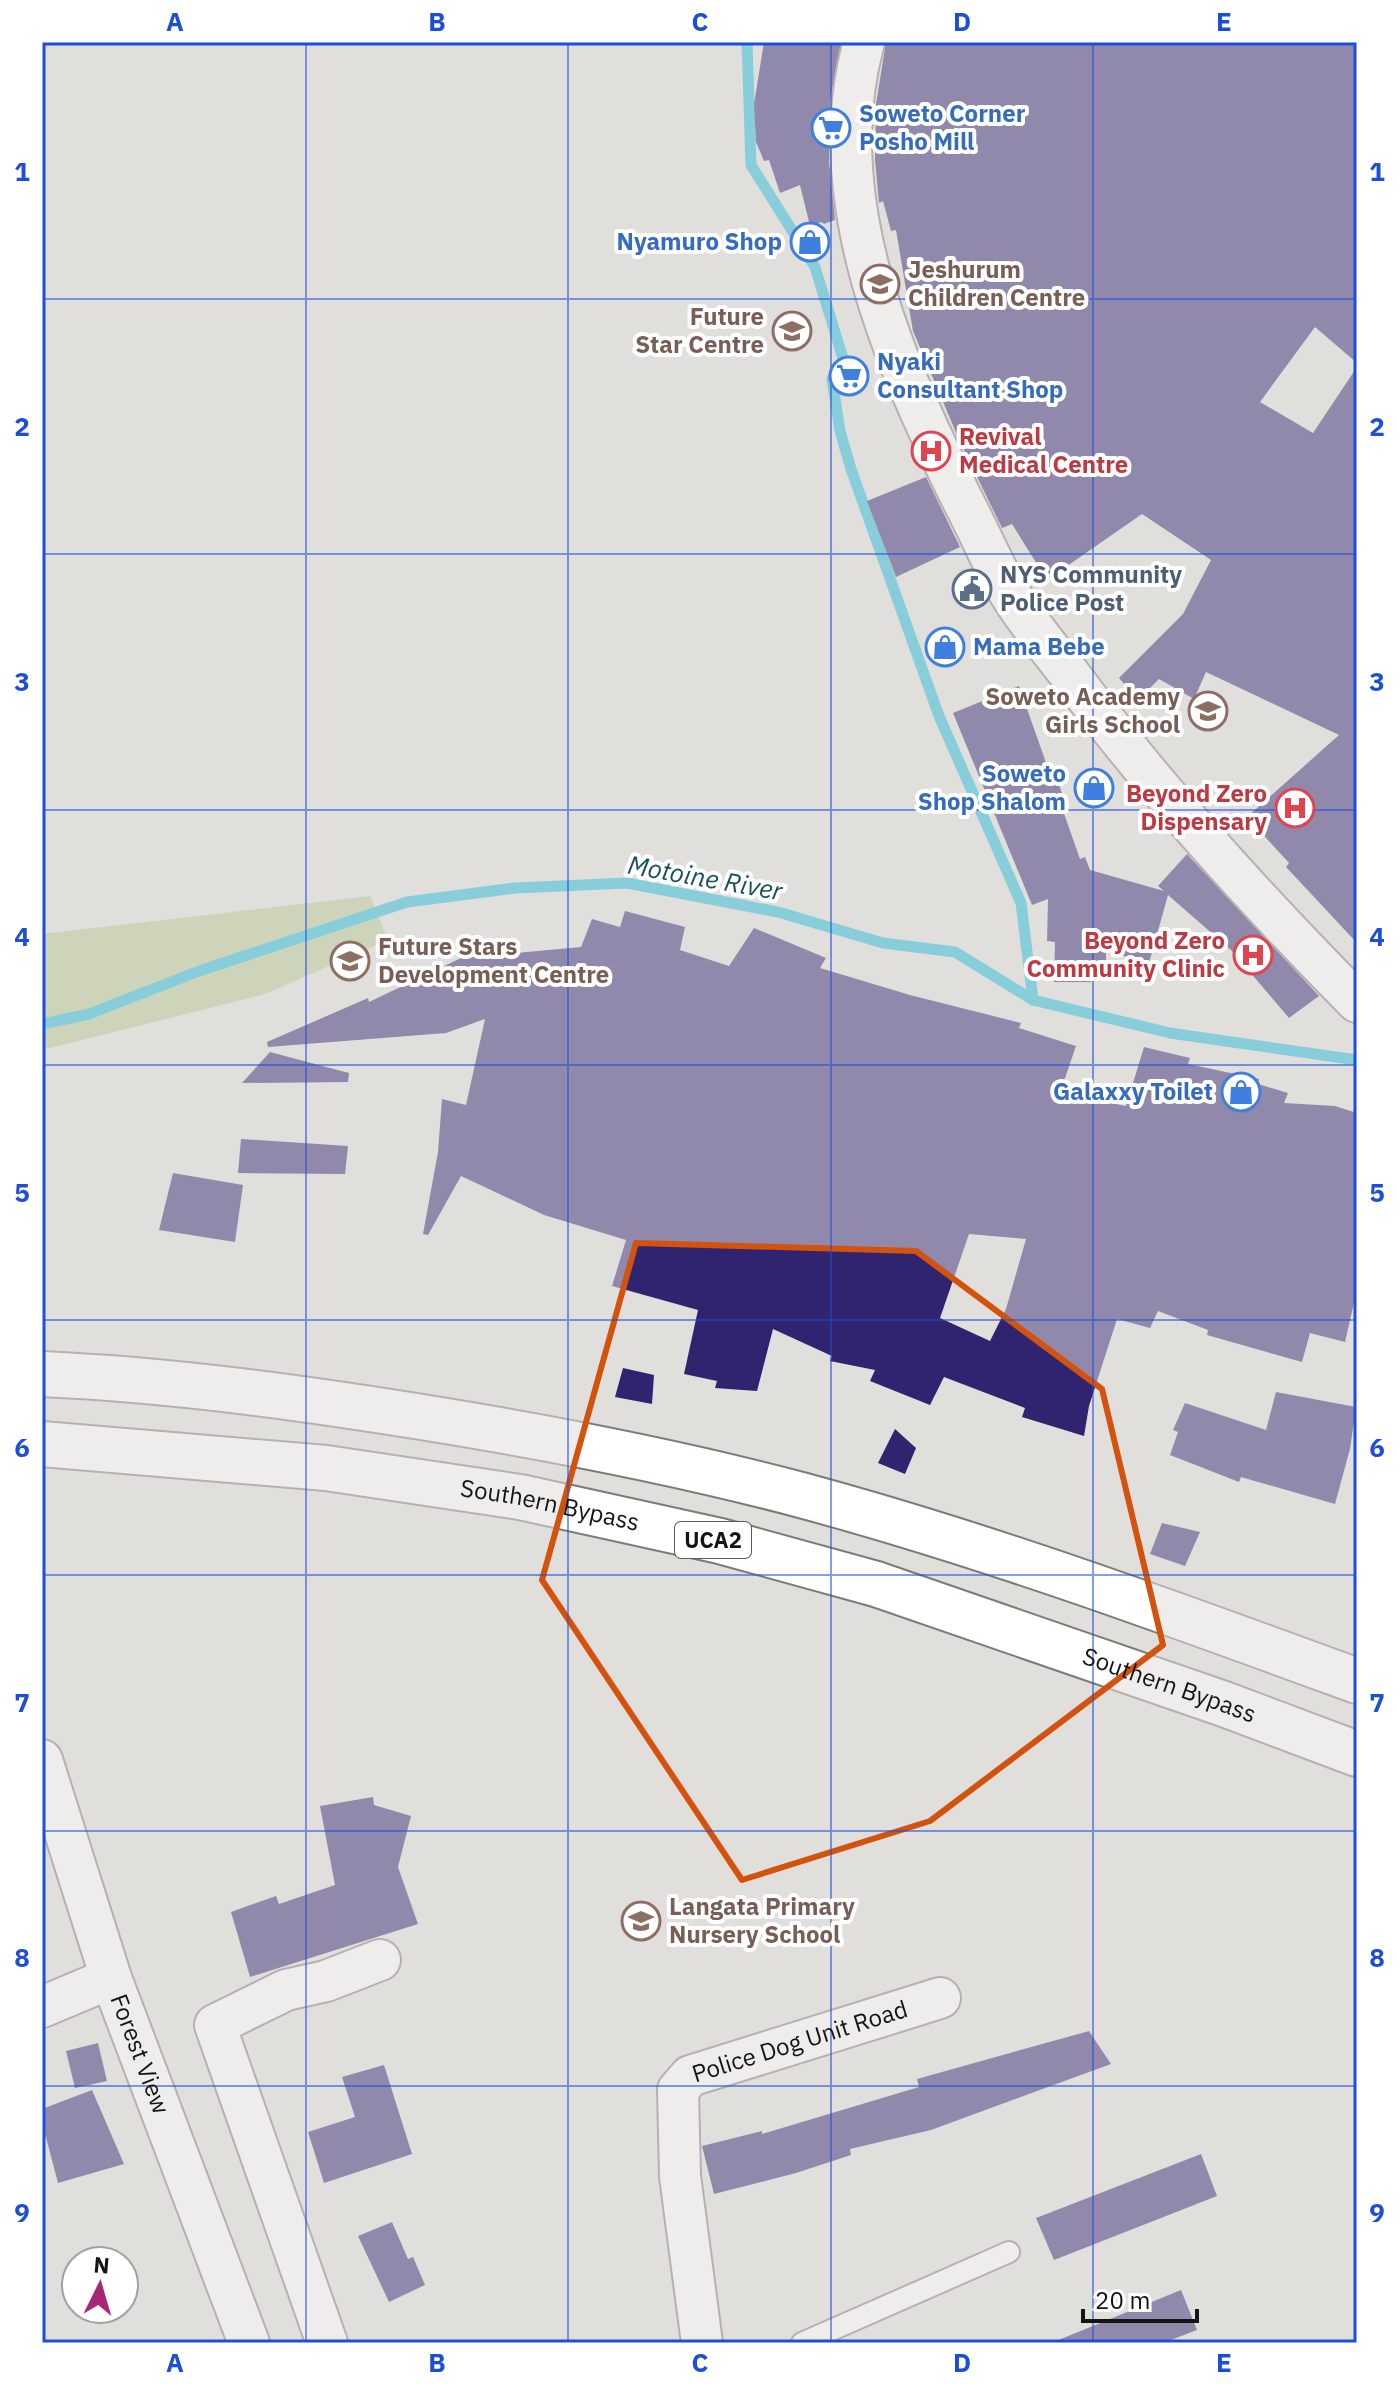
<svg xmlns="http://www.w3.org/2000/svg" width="1399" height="2385" viewBox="0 0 1399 2385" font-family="'IBM Plex Sans',sans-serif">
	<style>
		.green { fill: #b5c790 }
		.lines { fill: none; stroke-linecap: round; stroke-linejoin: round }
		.stream { stroke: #1cbbd8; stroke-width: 11 }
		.building { fill: #30236f; fill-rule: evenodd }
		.service-casing { stroke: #7d7b78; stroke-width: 24 }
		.minor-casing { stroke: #7d7b78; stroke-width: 44 }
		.trunk-casing { stroke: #7d7b78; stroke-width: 48 }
		.service { stroke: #fff; stroke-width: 20 }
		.minor { stroke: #fff; stroke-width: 40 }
		.trunk { stroke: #fff; stroke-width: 44 }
		.marked { fill: none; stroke: #d3520d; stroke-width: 6; stroke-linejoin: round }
		.grid { fill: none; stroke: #1d4ed8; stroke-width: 2; stroke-opacity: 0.55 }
		.labels { text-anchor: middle; stroke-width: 8; stroke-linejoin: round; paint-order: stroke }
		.shield { fill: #fff; stroke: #5b5a5a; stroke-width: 2 }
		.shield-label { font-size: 22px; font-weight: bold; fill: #151413 }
		.shop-label { font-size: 24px; font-weight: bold; fill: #366cbe; stroke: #fff; text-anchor: start }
		.education-label { font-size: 24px; font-weight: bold; fill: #785e54; stroke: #fff; text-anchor: start }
		.health-label { font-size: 24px; font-weight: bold; fill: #be3a42; stroke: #fff; text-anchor: end }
		.service-label { font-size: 24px; font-weight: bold; fill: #4e5e75; stroke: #fff; text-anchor: start }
		.street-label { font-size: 24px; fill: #151413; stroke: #fff }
		.water-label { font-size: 26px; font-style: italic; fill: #15505d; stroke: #fff }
		.neatline { fill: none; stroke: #1d4ed8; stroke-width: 3 }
		.grid-label { font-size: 26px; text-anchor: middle; font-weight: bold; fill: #1d4ed8 }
	</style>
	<rect width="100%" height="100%" fill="#e1dfdc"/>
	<!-- green -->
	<path class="green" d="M370 896 388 940 265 994 42 1050V934Z"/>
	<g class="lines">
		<!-- stream -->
		<g class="stream">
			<path d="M747 42 751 165 815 267 845 365 832 379 840 431 851 469 939 716 1021 903 1033 1000"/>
			<path d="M42 1024 89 1014 199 971 407 902 515 888 627 883 778 912 883 943 955 952 1033 1000 1170 1033 1357 1060"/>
		</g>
	</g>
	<!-- building -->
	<g class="building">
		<path d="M764 42H841L830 101 829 161 835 220 824 224 822 222 810 226 800 185 780 193 769 160 764 161 756 142 754 104Z"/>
		<path d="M886 42H1357V363L1315 327 1260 402 1313 433 1357 367V943L1286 867 1289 863 1247 817 1339 735 1206 672 1194 699 1159 679 1138 700 1119 678 1183 614 1211 560 1142 514 1047 580 1012 524 1002 528 960 442 913 331 896 230 891 231 883 201 879 203 875 160 876 104Z"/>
		<path d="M926 477 960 547 896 577 867 501Z"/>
		<path d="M1019 686 1050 774H1055L1065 801 1060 802 1080 859 1085 857 1090 870 1164 891 1158 886 1187 854 1319 996 1289 1018 1231 950 1168 895 1149 963 1106 951V972H1091V982H1054L1055 942 1047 941 1048 899 1032 905 953 713Z"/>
		<path d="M625 911 685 927 680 950 729 966 754 928 826 958 820 968 910 995 1021 1023 1019 1028 1076 1046 1060 1093 1126 1106 1144 1047 1190 1058 1188 1064 1259 1079 1258 1084 1288 1093 1284 1103 1335 1106 1357 1113V1290L1345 1342 1310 1333 1302 1362 1207 1335 1208 1330 1158 1311 1150 1328 1117 1319 1089 1406 1084 1436 1022 1417 1025 1408 944 1377 930 1405 870 1381 875 1370 830 1361 832 1356 773 1329 757 1391 715 1388 717 1381 684 1374 698 1310 612 1286 626 1240 544 1215 461 1176 428 1235 423 1234 438 1152 442 1099 466 1105 485 1019 446 1033 268 1047 267 1042 368 998 369 1002 461 958 581 947 592 919 620 927ZM969 1234 1026 1239 1006 1309 990 1341 940 1318Z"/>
		<path d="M270 1052 349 1073 348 1082 242 1083Z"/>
		<path d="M241 1139 348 1146 345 1174 238 1173Z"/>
		<path d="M173 1173 243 1185 235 1242 159 1230Z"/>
		<path d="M623 1368 654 1375 652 1404 615 1397Z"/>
		<path d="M1276 1392 1356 1407 1350 1449 1335 1504 1241 1477 1239 1482 1170 1455 1178 1432 1173 1430 1185 1403 1266 1430Z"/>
		<path d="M895 1429 916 1448 905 1474 878 1463Z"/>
		<path d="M1162 1523 1200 1532 1185 1566 1150 1554Z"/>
		<path d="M373 1797 374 1805 411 1816 398 1867 418 1924 250 1977 231 1912 276 1896 279 1904 335 1885 320 1806Z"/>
		<path d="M1089 2031 1111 2064 931 2130 850 2149 851 2155 796 2173 714 2194 702 2146 762 2131V2134L919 2087 917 2079Z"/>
		<path d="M98 2043 107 2081 75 2088 66 2051Z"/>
		<path d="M384 2065 412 2154 324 2183 308 2132 355 2117 342 2077Z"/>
		<path d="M92 2090 124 2164 58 2183 42 2122V2109Z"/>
		<path d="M1201 2154 1217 2196 1054 2260 1036 2218Z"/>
		<path d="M392 2222 408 2259 413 2257 425 2285 389 2302 358 2236Z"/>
		<path d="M1181 2290 1197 2330 1163 2343H1051Z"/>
	</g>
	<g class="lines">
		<defs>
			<path id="service" d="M802 2343 1009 2252"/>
			<g id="minor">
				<path d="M864 42C820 199 896 367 965 505 981 535 994 568 1012 597 1030 626 1053 652 1073 679 1159 794 1257 901 1357 1002"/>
				<path id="s1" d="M42 1760 111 1978 249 2343"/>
				<path d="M42 2007 111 1978"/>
				<path d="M327 2343 215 2025 286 1990 326 1981 380 1960"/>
				<path id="s2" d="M702 2343 680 2176 678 2090 690 2076 940 1998"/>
			</g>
			<g id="trunk">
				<path d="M42 1374C174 1380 304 1398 434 1419 557 1439 681 1463 801 1495 990 1546 1174 1614 1357 1681"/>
				<path id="s3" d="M42 1444 326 1468 520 1497 720 1541 876 1584 1224 1704 1357 1754"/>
			</g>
		</defs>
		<!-- service casing -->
		<use href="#service" class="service-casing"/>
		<!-- minor casing -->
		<use href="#minor" class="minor-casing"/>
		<!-- trunk casing -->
		<use href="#trunk" class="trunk-casing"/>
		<!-- service -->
		<use href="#service" class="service"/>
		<!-- minor -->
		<use href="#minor" class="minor"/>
		<!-- trunk -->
		<use href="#trunk" class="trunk"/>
	</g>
	<!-- marked area -->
	<path d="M0 0H1399V2385H0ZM636 1243 916 1251 1102 1389 1163 1645 930 1821 742 1880 542 1580Z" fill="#e1dfdc" fill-opacity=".55" fill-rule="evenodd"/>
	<path class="marked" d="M636 1243 916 1251 1102 1389 1163 1645 930 1821 742 1880 542 1580Z"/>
	<!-- grid -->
	<path class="grid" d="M306 42V2343M568 42V2343M831 42V2343M1093 42V2343M42 299H1357M42 554H1357M42 810H1357M42 1065H1357M42 1320H1357M42 1575H1357M42 1831H1357M42 2086H1357"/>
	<!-- icons -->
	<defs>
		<symbol id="supermarket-ring" viewBox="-11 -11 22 22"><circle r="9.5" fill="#fff" stroke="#3f7fe0" stroke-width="1.5"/><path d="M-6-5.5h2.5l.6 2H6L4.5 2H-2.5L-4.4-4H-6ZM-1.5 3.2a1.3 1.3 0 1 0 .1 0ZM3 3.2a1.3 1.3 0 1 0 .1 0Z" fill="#3f7fe0"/></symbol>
		<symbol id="shop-ring" viewBox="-11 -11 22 22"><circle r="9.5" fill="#fff" stroke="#3f7fe0" stroke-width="1.5"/><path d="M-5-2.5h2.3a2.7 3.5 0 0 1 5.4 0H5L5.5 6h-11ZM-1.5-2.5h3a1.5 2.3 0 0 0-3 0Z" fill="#3f7fe0"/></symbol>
		<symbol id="school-ring" viewBox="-11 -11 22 22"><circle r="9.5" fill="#fff" stroke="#8d6e63" stroke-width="1.5"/><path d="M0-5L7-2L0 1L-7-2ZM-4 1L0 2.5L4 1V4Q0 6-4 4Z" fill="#8d6e63"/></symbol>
		<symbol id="hospital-ring" viewBox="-11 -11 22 22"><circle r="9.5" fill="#fff" stroke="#e0444e" stroke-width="1.5"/><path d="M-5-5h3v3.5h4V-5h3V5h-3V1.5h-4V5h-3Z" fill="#e0444e"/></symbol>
		<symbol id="civic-ring" viewBox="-11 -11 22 22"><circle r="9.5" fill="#fff" stroke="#5c6f8a" stroke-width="1.5"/><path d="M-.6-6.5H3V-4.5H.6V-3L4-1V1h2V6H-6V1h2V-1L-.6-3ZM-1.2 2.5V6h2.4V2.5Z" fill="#5c6f8a"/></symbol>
	</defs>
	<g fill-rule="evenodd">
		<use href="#supermarket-ring" x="809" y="106" width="44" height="44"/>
		<use href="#shop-ring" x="788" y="220" width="44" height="44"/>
		<use href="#school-ring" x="858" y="262" width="44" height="44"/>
		<use href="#school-ring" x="770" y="309" width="44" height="44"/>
		<use href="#supermarket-ring" x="827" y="354" width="44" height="44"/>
		<use href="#hospital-ring" x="909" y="429" width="44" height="44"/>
		<use href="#civic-ring" x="950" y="567" width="44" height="44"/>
		<use href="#shop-ring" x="923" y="625" width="44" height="44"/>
		<use href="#school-ring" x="1186" y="689" width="44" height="44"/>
		<use href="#shop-ring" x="1072" y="766" width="44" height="44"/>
		<use href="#hospital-ring" x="1273" y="786" width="44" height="44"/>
		<use href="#hospital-ring" x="1231" y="933" width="44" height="44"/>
		<use href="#school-ring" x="328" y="939" width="44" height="44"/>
		<use href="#shop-ring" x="1219" y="1070" width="44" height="44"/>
		<use href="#school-ring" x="619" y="1899" width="44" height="44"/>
	</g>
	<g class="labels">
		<!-- shield labels -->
		<rect class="shield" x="675" y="1522" width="76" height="36" rx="6"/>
		<g class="shield-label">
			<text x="713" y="1548">UCA2</text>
		</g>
		<!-- shop labels -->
		<g class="shop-label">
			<text x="859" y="122">Soweto Corner<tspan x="859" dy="28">Posho Mill</tspan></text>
			<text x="782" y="250" text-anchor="end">Nyamuro Shop</text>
			<text x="877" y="370">Nyaki<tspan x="877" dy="28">Consultant Shop</tspan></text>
			<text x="973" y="655">Mama Bebe</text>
			<text x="1066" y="782" text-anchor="end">Soweto<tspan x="1066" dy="28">Shop Shalom</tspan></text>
			<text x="1213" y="1100" text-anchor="end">Galaxxy Toilet</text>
		</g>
		<!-- education labels -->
		<g class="education-label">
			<text x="908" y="278">Jeshurum<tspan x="908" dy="28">Children Centre</tspan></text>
			<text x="764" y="325" text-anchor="end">Future<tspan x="764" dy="28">Star Centre</tspan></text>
			<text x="1180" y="705" text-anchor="end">Soweto Academy<tspan x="1180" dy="28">Girls School</tspan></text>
			<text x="378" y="955">Future Stars<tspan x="378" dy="28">Development Centre</tspan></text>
			<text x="669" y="1915">Langata Primary<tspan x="669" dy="28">Nursery School</tspan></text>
		</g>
		<!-- health labels -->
		<g class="health-label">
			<text x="959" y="445" text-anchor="start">Revival<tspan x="959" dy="28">Medical Centre</tspan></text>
			<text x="1267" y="802">Beyond Zero<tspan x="1267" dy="28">Dispensary</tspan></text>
			<text x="1225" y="949">Beyond Zero<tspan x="1225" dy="28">Community Clinic</tspan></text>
		</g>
		<!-- service labels -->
		<g class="service-label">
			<text x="1000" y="583">NYS Community<tspan x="1000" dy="28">Police Post</tspan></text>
		</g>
		<!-- street labels -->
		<g class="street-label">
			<text dy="8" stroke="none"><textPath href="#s3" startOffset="512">Southern Bypass</textPath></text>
			<text dy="8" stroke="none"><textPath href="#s3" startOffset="1158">Southern Bypass</textPath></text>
			<text dy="8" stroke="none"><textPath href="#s2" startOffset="388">Police Dog Unit Road</textPath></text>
			<text dy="8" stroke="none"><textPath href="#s1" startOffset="310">Forest View</textPath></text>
		</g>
		<!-- water labels -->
		<g class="water-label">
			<text transform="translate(705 878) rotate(10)" y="9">Motoine River</text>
		</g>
	</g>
	<!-- border -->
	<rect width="1399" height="2385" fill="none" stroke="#ffffff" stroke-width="88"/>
	<!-- north arrow -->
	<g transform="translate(100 2285) rotate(5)"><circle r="38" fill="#ffffff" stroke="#a1a1a1" stroke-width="2"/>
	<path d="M0-6L14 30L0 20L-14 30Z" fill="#a72776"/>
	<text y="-12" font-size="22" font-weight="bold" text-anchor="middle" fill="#151413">N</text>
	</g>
	<!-- scale -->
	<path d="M1083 2309v12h114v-12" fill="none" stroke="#151413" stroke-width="4"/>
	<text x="1095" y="2309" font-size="24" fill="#151413" stroke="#ffffff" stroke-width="6" paint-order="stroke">20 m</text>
	<rect x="44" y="44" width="1311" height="2297" class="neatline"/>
	<g class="grid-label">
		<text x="175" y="31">A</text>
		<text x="437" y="31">B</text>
		<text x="700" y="31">C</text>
		<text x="962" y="31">D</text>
		<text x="1224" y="31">E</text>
		<text x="22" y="181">1</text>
		<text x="1377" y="181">1</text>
		<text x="22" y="436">2</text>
		<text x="1377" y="436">2</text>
		<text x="22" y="691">3</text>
		<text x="1377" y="691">3</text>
		<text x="22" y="946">4</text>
		<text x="1377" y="946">4</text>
		<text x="22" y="1202">5</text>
		<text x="1377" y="1202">5</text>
		<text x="22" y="1457">6</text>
		<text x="1377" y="1457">6</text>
		<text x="22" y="1712">7</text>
		<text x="1377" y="1712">7</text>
		<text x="22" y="1967">8</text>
		<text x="1377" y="1967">8</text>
		<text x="22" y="2222">9</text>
		<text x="1377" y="2222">9</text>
		<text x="175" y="2372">A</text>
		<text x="437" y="2372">B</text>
		<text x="700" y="2372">C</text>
		<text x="962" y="2372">D</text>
		<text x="1224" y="2372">E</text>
	</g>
</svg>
